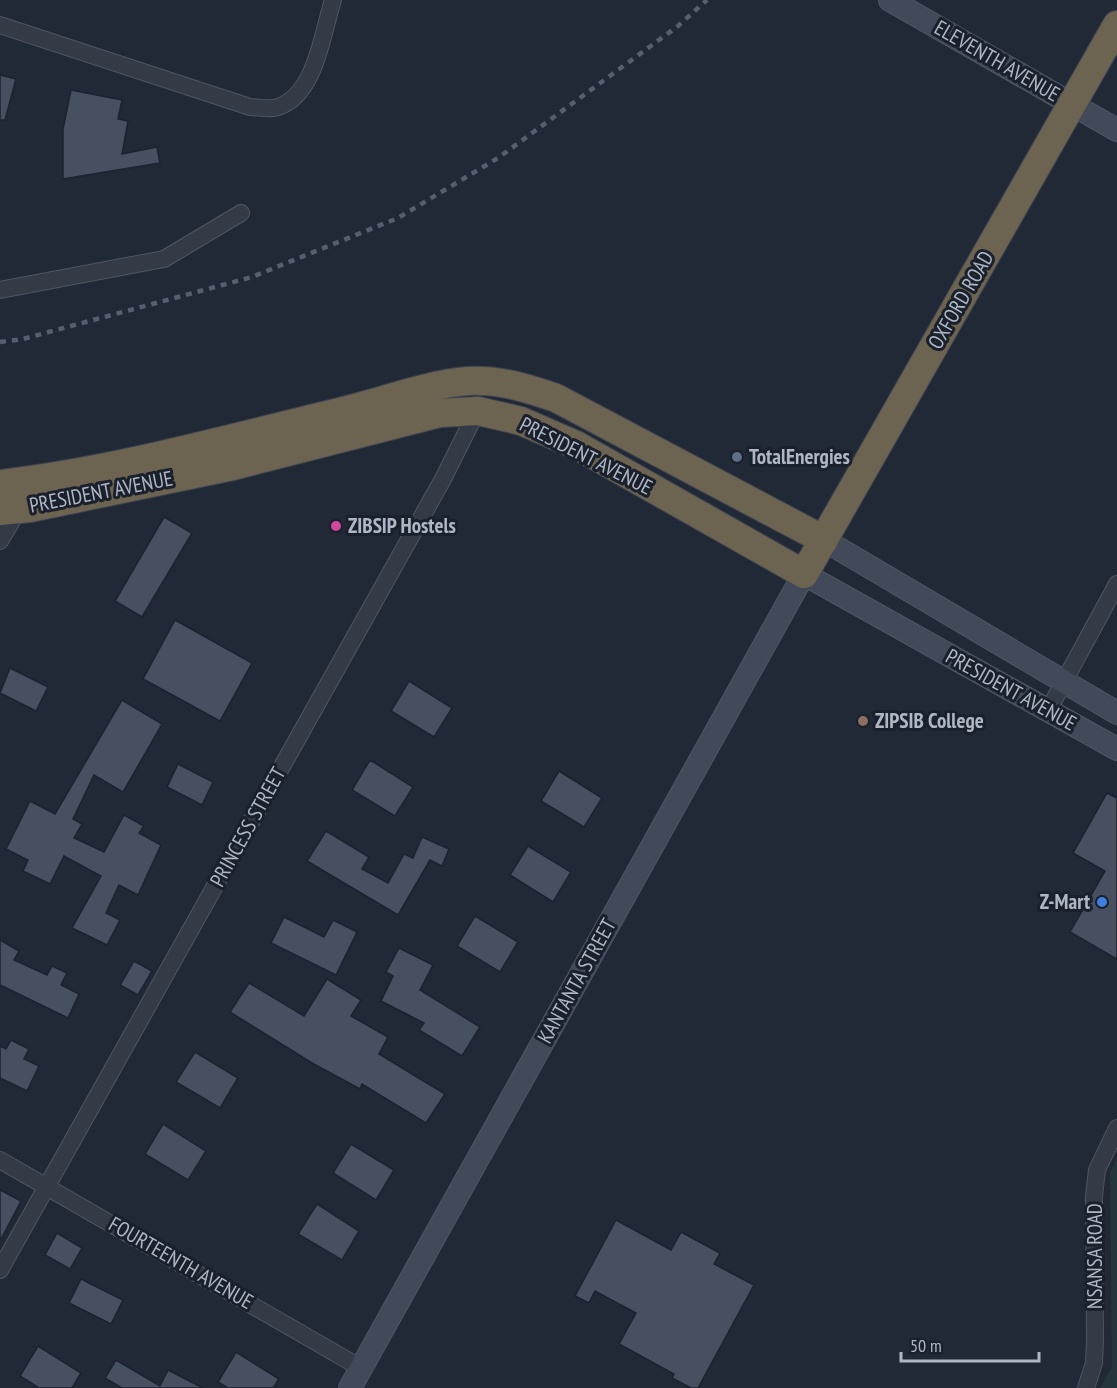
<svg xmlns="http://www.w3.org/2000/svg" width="1117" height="1388" viewBox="0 0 1117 1388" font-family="'PT Sans Narrow',sans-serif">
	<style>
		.green { fill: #243639 }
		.building { fill: #475061; stroke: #1c222e; stroke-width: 1.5 }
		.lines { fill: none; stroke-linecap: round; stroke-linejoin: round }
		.street-casing { stroke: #4f5662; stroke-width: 18 }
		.secondary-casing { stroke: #4f5662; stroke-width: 24 }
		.highway-casing { stroke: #3f4652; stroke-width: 30 }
		.street { stroke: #343b47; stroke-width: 16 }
		.secondary { stroke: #424a5a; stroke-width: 22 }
		.highway { stroke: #6d6351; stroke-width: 28 }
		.rail { stroke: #565f6e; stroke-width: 4.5; stroke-dasharray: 6 6; stroke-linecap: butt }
		.service-dot { fill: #5c6f8a; stroke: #1a202c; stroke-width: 2 }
		.hotel-dot { fill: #d1479c; stroke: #1a202c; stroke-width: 2 }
		.education-dot { fill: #8d6e63; stroke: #1a202c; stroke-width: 2 }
		.shop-dot { fill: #3f7fe0; stroke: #1a202c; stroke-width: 2 }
		.labels { text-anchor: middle; stroke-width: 6; stroke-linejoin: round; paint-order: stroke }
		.street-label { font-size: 21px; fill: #afb6c4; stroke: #1a202c }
		.poi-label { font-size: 21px; font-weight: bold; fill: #afb6c4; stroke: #1a202c; text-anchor: start }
	</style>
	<rect width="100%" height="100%" fill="#212937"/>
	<!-- green -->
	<path class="green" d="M1117 1159V1388H1100L1112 1367 1110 1172Z"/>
	<!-- building -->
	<g class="building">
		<path d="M0 75 16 79 5 120H0Z"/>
		<path d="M71 90 122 100 118 119 128 121 122 154 157 147 160 163 63 179V129Z"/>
		<path d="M164 517 192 533 142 617 115 601Z"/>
		<path d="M175 620 252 663 220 721 143 679Z"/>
		<path d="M10 668 48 687 36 711 0 693Z"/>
		<path d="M409 681 452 708 434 737 391 711Z"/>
		<path d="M122 700 162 724 123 792 94 775 73 819 82 824 74 838 104 852 124 815 144 826 139 833 161 845 138 895 119 885 106 913 120 920 107 945 72 928 101 876 64 856 50 884 23 871 28 860 6 849 30 801 55 814Z"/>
		<path d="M370 760 413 787 395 816 352 790Z"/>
		<path d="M178 764 213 782 202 805 167 787Z"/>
		<path d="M559 771 602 798 584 827 541 801Z"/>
		<path d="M1107 793 1117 798V959L1070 932 1105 871 1073 853Z"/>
		<path d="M326 831 369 857 362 869 388 883 404 854 413 858 422 837 449 849 442 866 430 860 398 915 307 861Z"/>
		<path d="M528 846 571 872 553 902 510 875Z"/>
		<path d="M475 916 518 942 500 972 457 946Z"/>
		<path d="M284 917 324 937 333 920 357 932 336 975 271 943Z"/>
		<path d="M0 940 19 951 14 960 47 975 52 966 67 973 61 985 79 994 68 1018 0 985Z"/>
		<path d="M399 948 433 965 420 990 480 1027 462 1056 419 1030 424 1023 381 1001 393 976 386 972Z"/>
		<path d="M134 961 152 971 138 995 120 985Z"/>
		<path d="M327 979 361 1000 351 1016 388 1037 379 1054 445 1094 426 1123 362 1084 360 1089 312 1063 230 1012 249 983 304 1016Z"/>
		<path d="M11 1040 29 1049 24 1059 39 1066 27 1091 0 1078V1046L6 1049Z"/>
		<path d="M195 1052 238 1078 220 1108 176 1082Z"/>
		<path d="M163 1124 206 1151 188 1180 145 1154Z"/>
		<path d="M351 1144 394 1170 376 1200 333 1173Z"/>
		<path d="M0 1190 21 1201 0 1241Z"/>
		<path d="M317 1204 359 1231 342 1260 298 1234Z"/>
		<path d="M616 1220 671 1250 681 1232 720 1253 714 1264 754 1285 698 1388H691L672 1378 674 1374 619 1344 636 1313 595 1291 589 1303 575 1296Z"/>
		<path d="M57 1233 82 1248 70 1269 45 1255Z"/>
		<path d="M81 1279 123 1300 111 1324 69 1303Z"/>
		<path d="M38 1346 81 1373 72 1388H39L20 1376Z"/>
		<path d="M236 1352 279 1379 273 1388H228L218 1382Z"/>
		<path d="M116 1360 160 1386 168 1370 203 1388H122L105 1378Z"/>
	</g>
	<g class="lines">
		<defs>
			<g id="street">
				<path d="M0 25 250 107C258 107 270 110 278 107 316 94 322 34 333 0"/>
				<path d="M0 290 164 259 241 213"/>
				<path d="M0 541 19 509"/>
				<path d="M1048 711 1117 584"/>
				<path d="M0 1160 361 1368"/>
				<path d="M0 1270 443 479 479 407"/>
				<path d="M1086 1388 1094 1363 1095 1340 1094 1196 1097 1170 1117 1128"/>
			</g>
			<g id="secondary">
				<path d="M890 0 1117 130"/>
				<path d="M824 540 1117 713"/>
				<path d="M350 1388 804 574 1117 749"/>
			</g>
			<g id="highway">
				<path d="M0 484C114 471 227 439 339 412 382 402 424 385 467 381 499 379 527 388 556 398L824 540"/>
				<path d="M0 511 30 508 233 466 440 413 478 411 521 421 576 445 804 574 1117 25"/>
			</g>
		</defs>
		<!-- street casing -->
		<use href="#street" class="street-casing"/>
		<!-- secondary casing -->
		<use href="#secondary" class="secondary-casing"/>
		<!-- highway casing -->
		<use href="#highway" class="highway-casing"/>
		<!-- street -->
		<use href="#street" class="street"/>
		<!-- secondary -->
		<use href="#secondary" class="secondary"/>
		<!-- highway -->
		<use href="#highway" class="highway"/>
		<!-- rail -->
		<path class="rail" d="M0 342 23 339 252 277 398 218 498 158 678 26 707 0"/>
	</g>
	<!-- markers -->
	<circle class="service-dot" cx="737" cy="457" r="6"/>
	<circle class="hotel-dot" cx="336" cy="526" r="6"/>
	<circle class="education-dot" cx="863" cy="721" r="6"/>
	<circle class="shop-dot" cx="1102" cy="902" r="6"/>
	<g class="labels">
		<!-- street labels -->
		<g class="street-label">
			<text transform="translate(997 61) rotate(30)" y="7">ELEVENTH AVENUE</text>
			<text transform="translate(961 300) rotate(-60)" y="7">OXFORD ROAD</text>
			<text transform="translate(586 456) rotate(27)" y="7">PRESIDENT AVENUE</text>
			<text transform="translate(101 492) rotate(-11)" y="7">PRESIDENT AVENUE</text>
			<text transform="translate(1011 690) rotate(29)" y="7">PRESIDENT AVENUE</text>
			<text transform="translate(248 827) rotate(-61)" y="7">PRINCESS STREET</text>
			<text transform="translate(577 981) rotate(-61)" y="7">KANTANTA STREET</text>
			<text transform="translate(1095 1256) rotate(-90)" y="7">NSANSA ROAD</text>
			<text transform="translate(181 1263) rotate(30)" y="7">FOURTEENTH AVENUE</text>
		</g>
		<!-- poi labels -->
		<g class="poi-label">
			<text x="749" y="464">TotalEnergies</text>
			<text x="348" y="533">ZIBSIP Hostels</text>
			<text x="875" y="728">ZIPSIB College</text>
			<text x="1090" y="909" text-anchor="end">Z-Mart</text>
		</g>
	</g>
	<!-- scale -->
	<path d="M901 1352v9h138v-9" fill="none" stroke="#afb6c4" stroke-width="3"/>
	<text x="910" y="1352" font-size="18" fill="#afb6c4" stroke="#1a202c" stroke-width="4.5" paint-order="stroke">50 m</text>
</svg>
